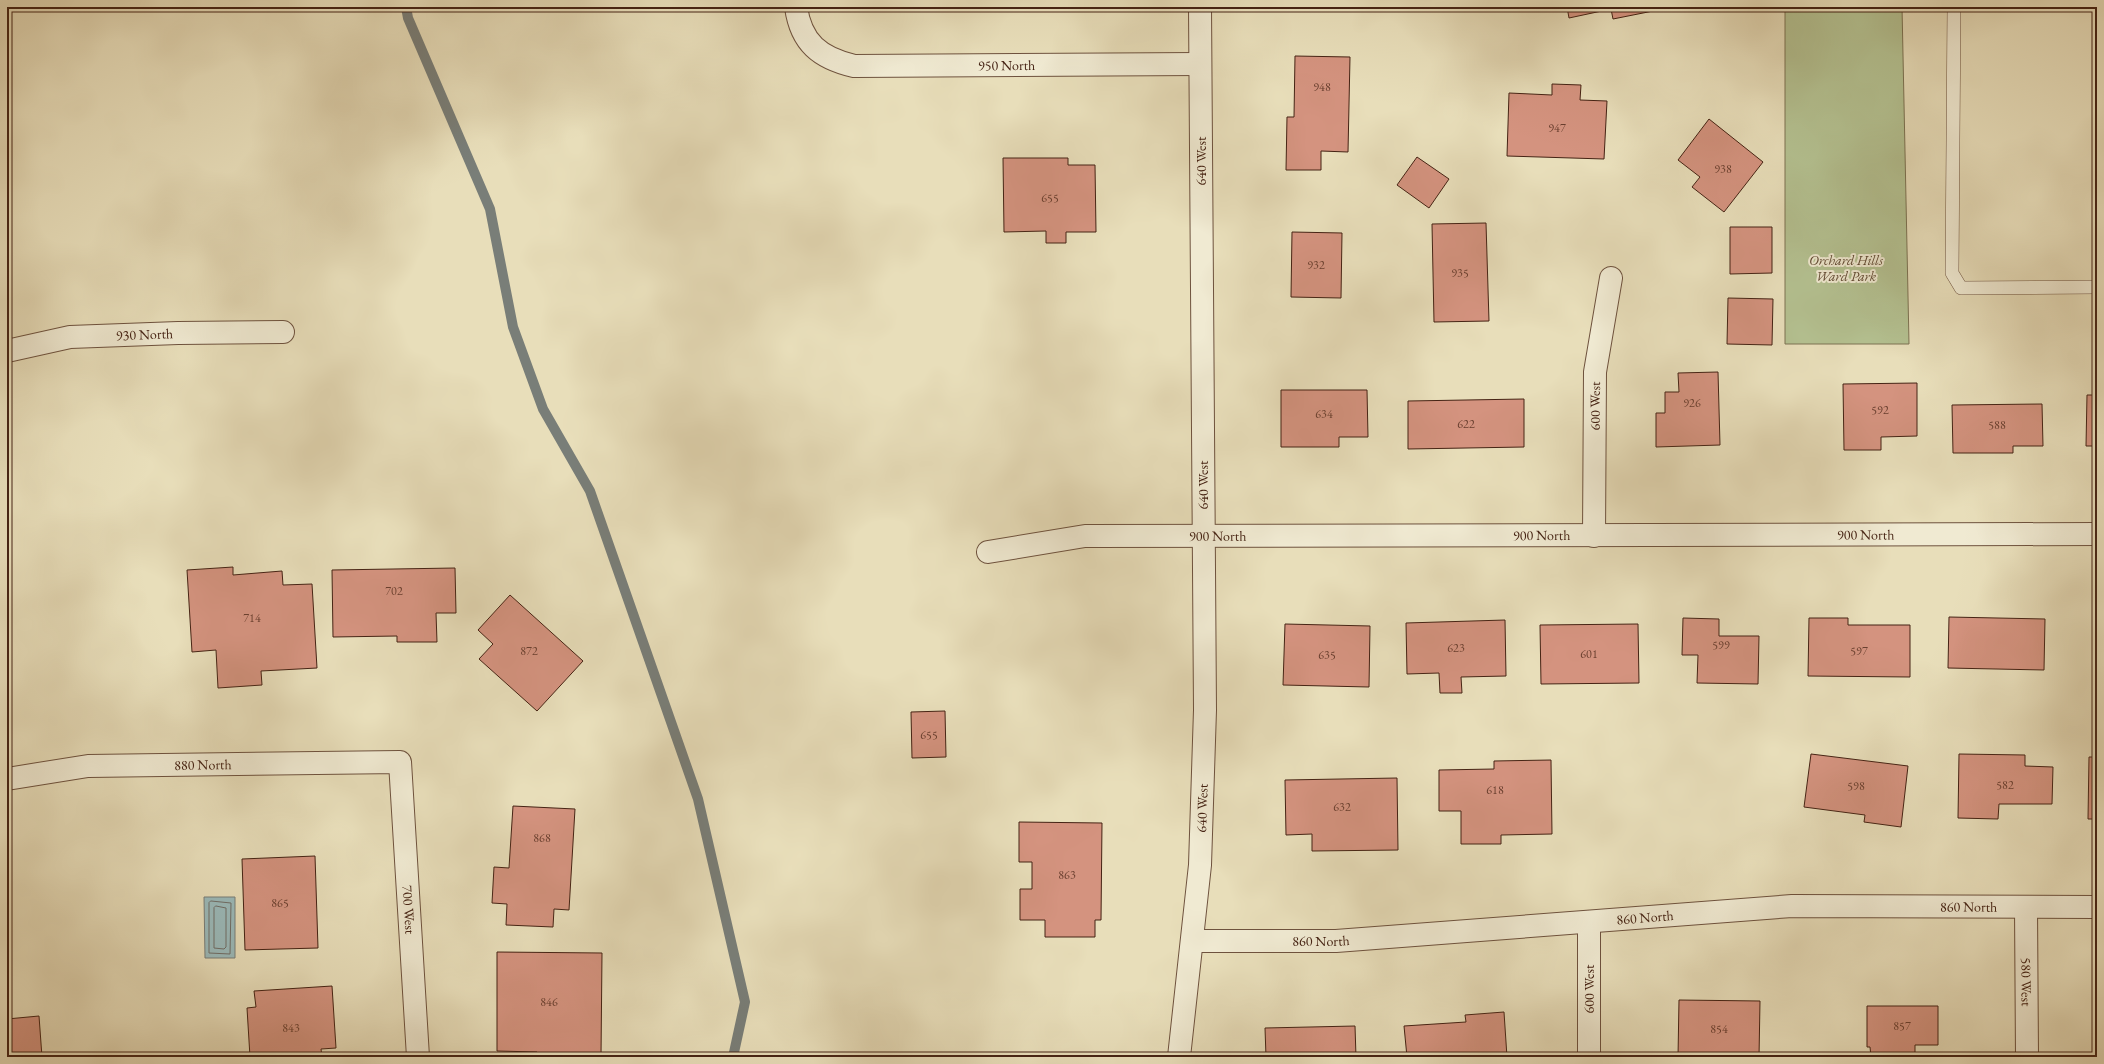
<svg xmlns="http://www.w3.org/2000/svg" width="2104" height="1064" viewBox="0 0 2104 1064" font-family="'EB Garamond',serif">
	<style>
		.green { fill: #b4c191; stroke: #7c7252 }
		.water { fill: #9bbaba; stroke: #797e78 }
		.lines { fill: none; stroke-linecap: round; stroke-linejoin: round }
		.shore { stroke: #706e67; stroke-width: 1 }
		.stream { stroke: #797e78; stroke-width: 10 }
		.building { fill: #d4937f; stroke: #452314 }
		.lane-casing { stroke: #6e523e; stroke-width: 14 }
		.street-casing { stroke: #6e523e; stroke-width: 24 }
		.lane { stroke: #f0ead2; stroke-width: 13 }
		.street { stroke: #f0ead2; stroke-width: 22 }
		.labels { text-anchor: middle; stroke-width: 4; stroke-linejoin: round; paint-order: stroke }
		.number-label { font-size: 12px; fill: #693f2f }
		.street-label { font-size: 14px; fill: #452314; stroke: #f0ead2 }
		.park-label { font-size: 14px; font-style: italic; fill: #614a33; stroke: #f0ead2 }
	</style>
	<rect width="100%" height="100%" fill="#e8deba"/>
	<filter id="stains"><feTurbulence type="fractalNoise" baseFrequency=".005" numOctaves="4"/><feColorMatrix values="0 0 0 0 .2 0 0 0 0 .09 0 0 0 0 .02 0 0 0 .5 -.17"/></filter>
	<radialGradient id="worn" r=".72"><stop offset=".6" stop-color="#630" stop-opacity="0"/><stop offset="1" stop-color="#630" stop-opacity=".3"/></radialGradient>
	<!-- green -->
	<path class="green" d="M1785 7H1902L1909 344H1785Z"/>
	<!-- water -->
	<path class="water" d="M204 897H235V958H205Z"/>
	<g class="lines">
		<!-- shore -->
		<g class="shore">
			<path d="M211 901 231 903 230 954 209 953V903Z"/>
			<path d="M216 906 226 908V947L224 949 214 948V908Z"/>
		</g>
		<!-- stream -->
		<path class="stream" d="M406 7 408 18 490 209 513 327 543 409 590 491 698 799 745 1002 733 1057"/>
	</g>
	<!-- building -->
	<g class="building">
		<path d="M1433 7H1536L1433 8Z"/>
		<path d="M1567 7H1668V8L1613 19 1611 9 1569 18Z"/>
		<path d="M1295 56 1350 57 1348 152 1321 151V170H1286L1287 117H1294Z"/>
		<path d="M1552 84 1581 85 1580 100 1607 101 1604 159 1507 156 1509 93 1552 95Z"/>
		<path d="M1709 119 1763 162 1724 212 1692 187 1700 177 1678 160Z"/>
		<path d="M1417 157 1449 179 1429 208 1397 185Z"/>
		<path d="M1003 158H1068V165H1095L1096 232H1066V243H1046V231L1004 232Z"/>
		<path d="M1486 223 1489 321 1434 322 1432 224Z"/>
		<path d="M1730 227H1772V273L1730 274Z"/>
		<path d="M1292 232 1342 233 1341 298 1291 297Z"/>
		<path d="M1728 298 1773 299 1772 345 1727 344Z"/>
		<path d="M1718 372 1720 445 1656 447V413H1665V392H1679L1678 373Z"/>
		<path d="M1917 383V436L1881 437V450H1844L1843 384Z"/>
		<path d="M1281 390H1367L1368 437H1339V447H1281Z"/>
		<path d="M2087 395H2097V446H2086Z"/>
		<path d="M1524 399V447L1408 449V401Z"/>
		<path d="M2042 404 2043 446H2013V453H1953L1952 405Z"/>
		<path d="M233 567V575L282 571 283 585 312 584 317 668 261 671 262 685 218 688 216 650 192 652 187 570Z"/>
		<path d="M455 568 456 613H436L437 642H397V636L333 637 332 570Z"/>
		<path d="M510 595 583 661 537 711 479 659 493 644 478 630Z"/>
		<path d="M1949 617 2045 619 2044 670 1948 668Z"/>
		<path d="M2093 617H2097V682L2093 681Z"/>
		<path d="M1683 618 1719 619V636H1759L1758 684 1697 683 1698 655H1682Z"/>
		<path d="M1809 618H1848V625H1910V677L1808 676Z"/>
		<path d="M1505 620 1506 676 1461 677 1462 693H1440L1439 673 1407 674 1406 623Z"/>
		<path d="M1285 624 1370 626 1369 687 1283 685Z"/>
		<path d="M1638 624 1639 683 1541 684 1540 625Z"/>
		<path d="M945 711 946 757 912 758 911 712Z"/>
		<path d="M1811 754 1908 766 1901 827 1864 822 1865 815 1804 807Z"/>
		<path d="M1959 754 2025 755V766L2053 767 2052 804H1999L1998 819 1958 818Z"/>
		<path d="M2089 757H2097V819H2088Z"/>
		<path d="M1551 760 1552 834 1501 835V844H1461V811H1439V770L1494 769V761Z"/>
		<path d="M1397 778 1398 850 1312 851V834L1286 835 1285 780Z"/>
		<path d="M513 806 575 809 569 910 554 909 553 927 506 925 507 904 492 903 494 867 509 868Z"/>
		<path d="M1019 822 1102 823 1101 920H1095V937H1045V920H1020V889H1032V862H1019Z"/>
		<path d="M315 856 318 948 245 950 242 859Z"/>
		<path d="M497 952 602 953 601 1057H537V1052L497 1051Z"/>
		<path d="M332 986 336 1048 321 1049 322 1057H250L247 1008 256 1007 254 991Z"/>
		<path d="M1679 1000 1760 1001 1759 1057H1678Z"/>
		<path d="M1867 1006H1938V1045H1915V1057H1871L1870 1047H1867Z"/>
		<path d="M1504 1012 1507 1057H1407L1404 1026 1466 1022 1465 1015Z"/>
		<path d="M39 1016 42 1057H7V1019Z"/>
		<path d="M1355 1026 1356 1057H1266L1265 1028Z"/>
	</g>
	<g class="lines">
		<defs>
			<path id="lane" d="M1954 7 1952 273 1961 288 2097 287"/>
			<g id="street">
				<path id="s1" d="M796 7C801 43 820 58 854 66L1200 64"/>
				<path id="s2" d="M7 351 70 337 178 333 283 332"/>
				<path id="s3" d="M1594 536 1595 372 1611 278"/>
				<path id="s4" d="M988 552 1085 536 2097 534"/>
				<path id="s5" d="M7 779 88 766 400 762 418 1057"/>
				<path id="s6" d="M2026 907 2027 1057"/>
				<path id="s7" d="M1193 941H1336L1792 906 2097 907"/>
				<path id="s8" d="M1179 1057 1200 865 1205 710 1200 7"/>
				<path d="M1589 1057V922"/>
			</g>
		</defs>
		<!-- lane casing -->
		<use href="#lane" class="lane-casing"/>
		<!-- street casing -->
		<use href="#street" class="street-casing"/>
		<!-- lane -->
		<use href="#lane" class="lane"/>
		<!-- street -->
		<use href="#street" class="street"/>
	</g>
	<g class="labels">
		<!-- number labels -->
		<g class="number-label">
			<text x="1322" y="91">948</text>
			<text x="1557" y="132">947</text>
			<text x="1723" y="173">938</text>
			<text x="1050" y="202">655</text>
			<text x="1316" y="269">932</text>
			<text x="1460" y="277">935</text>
			<text x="1692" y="407">926</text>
			<text x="1880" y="414">592</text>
			<text x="1324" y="418">634</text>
			<text x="1466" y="428">622</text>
			<text x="1997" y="429">588</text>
			<text x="394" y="595">702</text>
			<text x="252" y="622">714</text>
			<text x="1721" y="649">599</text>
			<text x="1456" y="652">623</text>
			<text x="529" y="655">872</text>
			<text x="1859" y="655">597</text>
			<text x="1589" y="658">601</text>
			<text x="1327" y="659">635</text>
			<text x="929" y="739">655</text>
			<text x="2005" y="789">582</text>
			<text x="1856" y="790">598</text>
			<text x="1495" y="794">618</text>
			<text x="1342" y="811">632</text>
			<text x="542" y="842">868</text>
			<text x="1067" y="879">863</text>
			<text x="280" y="907">865</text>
			<text x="549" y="1006">846</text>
			<text x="1902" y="1030">857</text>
			<text x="291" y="1032">843</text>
			<text x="1719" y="1033">854</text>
		</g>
		<!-- street labels -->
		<g class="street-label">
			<text dy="5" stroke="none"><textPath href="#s1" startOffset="242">950 North</textPath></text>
			<text transform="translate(1201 161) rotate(-90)" y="5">640 West</text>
			<text dy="5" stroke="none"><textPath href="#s2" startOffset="139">930 North</textPath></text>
			<text dy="5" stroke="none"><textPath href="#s3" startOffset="130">600 West</textPath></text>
			<text transform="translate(1203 485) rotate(-90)" y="5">640 West</text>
			<text dy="5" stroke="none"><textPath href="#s4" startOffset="879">900 North</textPath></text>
			<text dy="5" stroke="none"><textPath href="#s4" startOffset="555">900 North</textPath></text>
			<text dy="5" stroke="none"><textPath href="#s4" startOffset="231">900 North</textPath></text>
			<text dy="5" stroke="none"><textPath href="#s5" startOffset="197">880 North</textPath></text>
			<text dy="5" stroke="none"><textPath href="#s8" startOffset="250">640 West</textPath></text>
			<text dy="5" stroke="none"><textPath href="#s7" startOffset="777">860 North</textPath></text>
			<text dy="5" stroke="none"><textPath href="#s5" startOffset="542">700 West</textPath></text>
			<text dy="5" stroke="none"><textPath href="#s7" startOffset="453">860 North</textPath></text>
			<text dy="5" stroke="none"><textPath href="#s7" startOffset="128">860 North</textPath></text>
			<text dy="5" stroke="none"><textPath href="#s6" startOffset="75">580 West</textPath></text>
			<text transform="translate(1589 989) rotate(-90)" y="5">600 West</text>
		</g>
		<!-- park labels -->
		<g class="park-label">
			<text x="1846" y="265">Orchard Hills<tspan x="1846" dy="16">Ward Park</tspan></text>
		</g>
	</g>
	<!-- margin -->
	<rect width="2104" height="1064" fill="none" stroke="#e8deba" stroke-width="24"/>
	<rect x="8" y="8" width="2088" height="1048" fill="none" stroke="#452314" stroke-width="2"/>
	<rect x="12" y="12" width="2080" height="1040" fill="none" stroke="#452314"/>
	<rect width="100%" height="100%" filter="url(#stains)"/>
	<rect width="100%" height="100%" fill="url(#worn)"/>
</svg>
